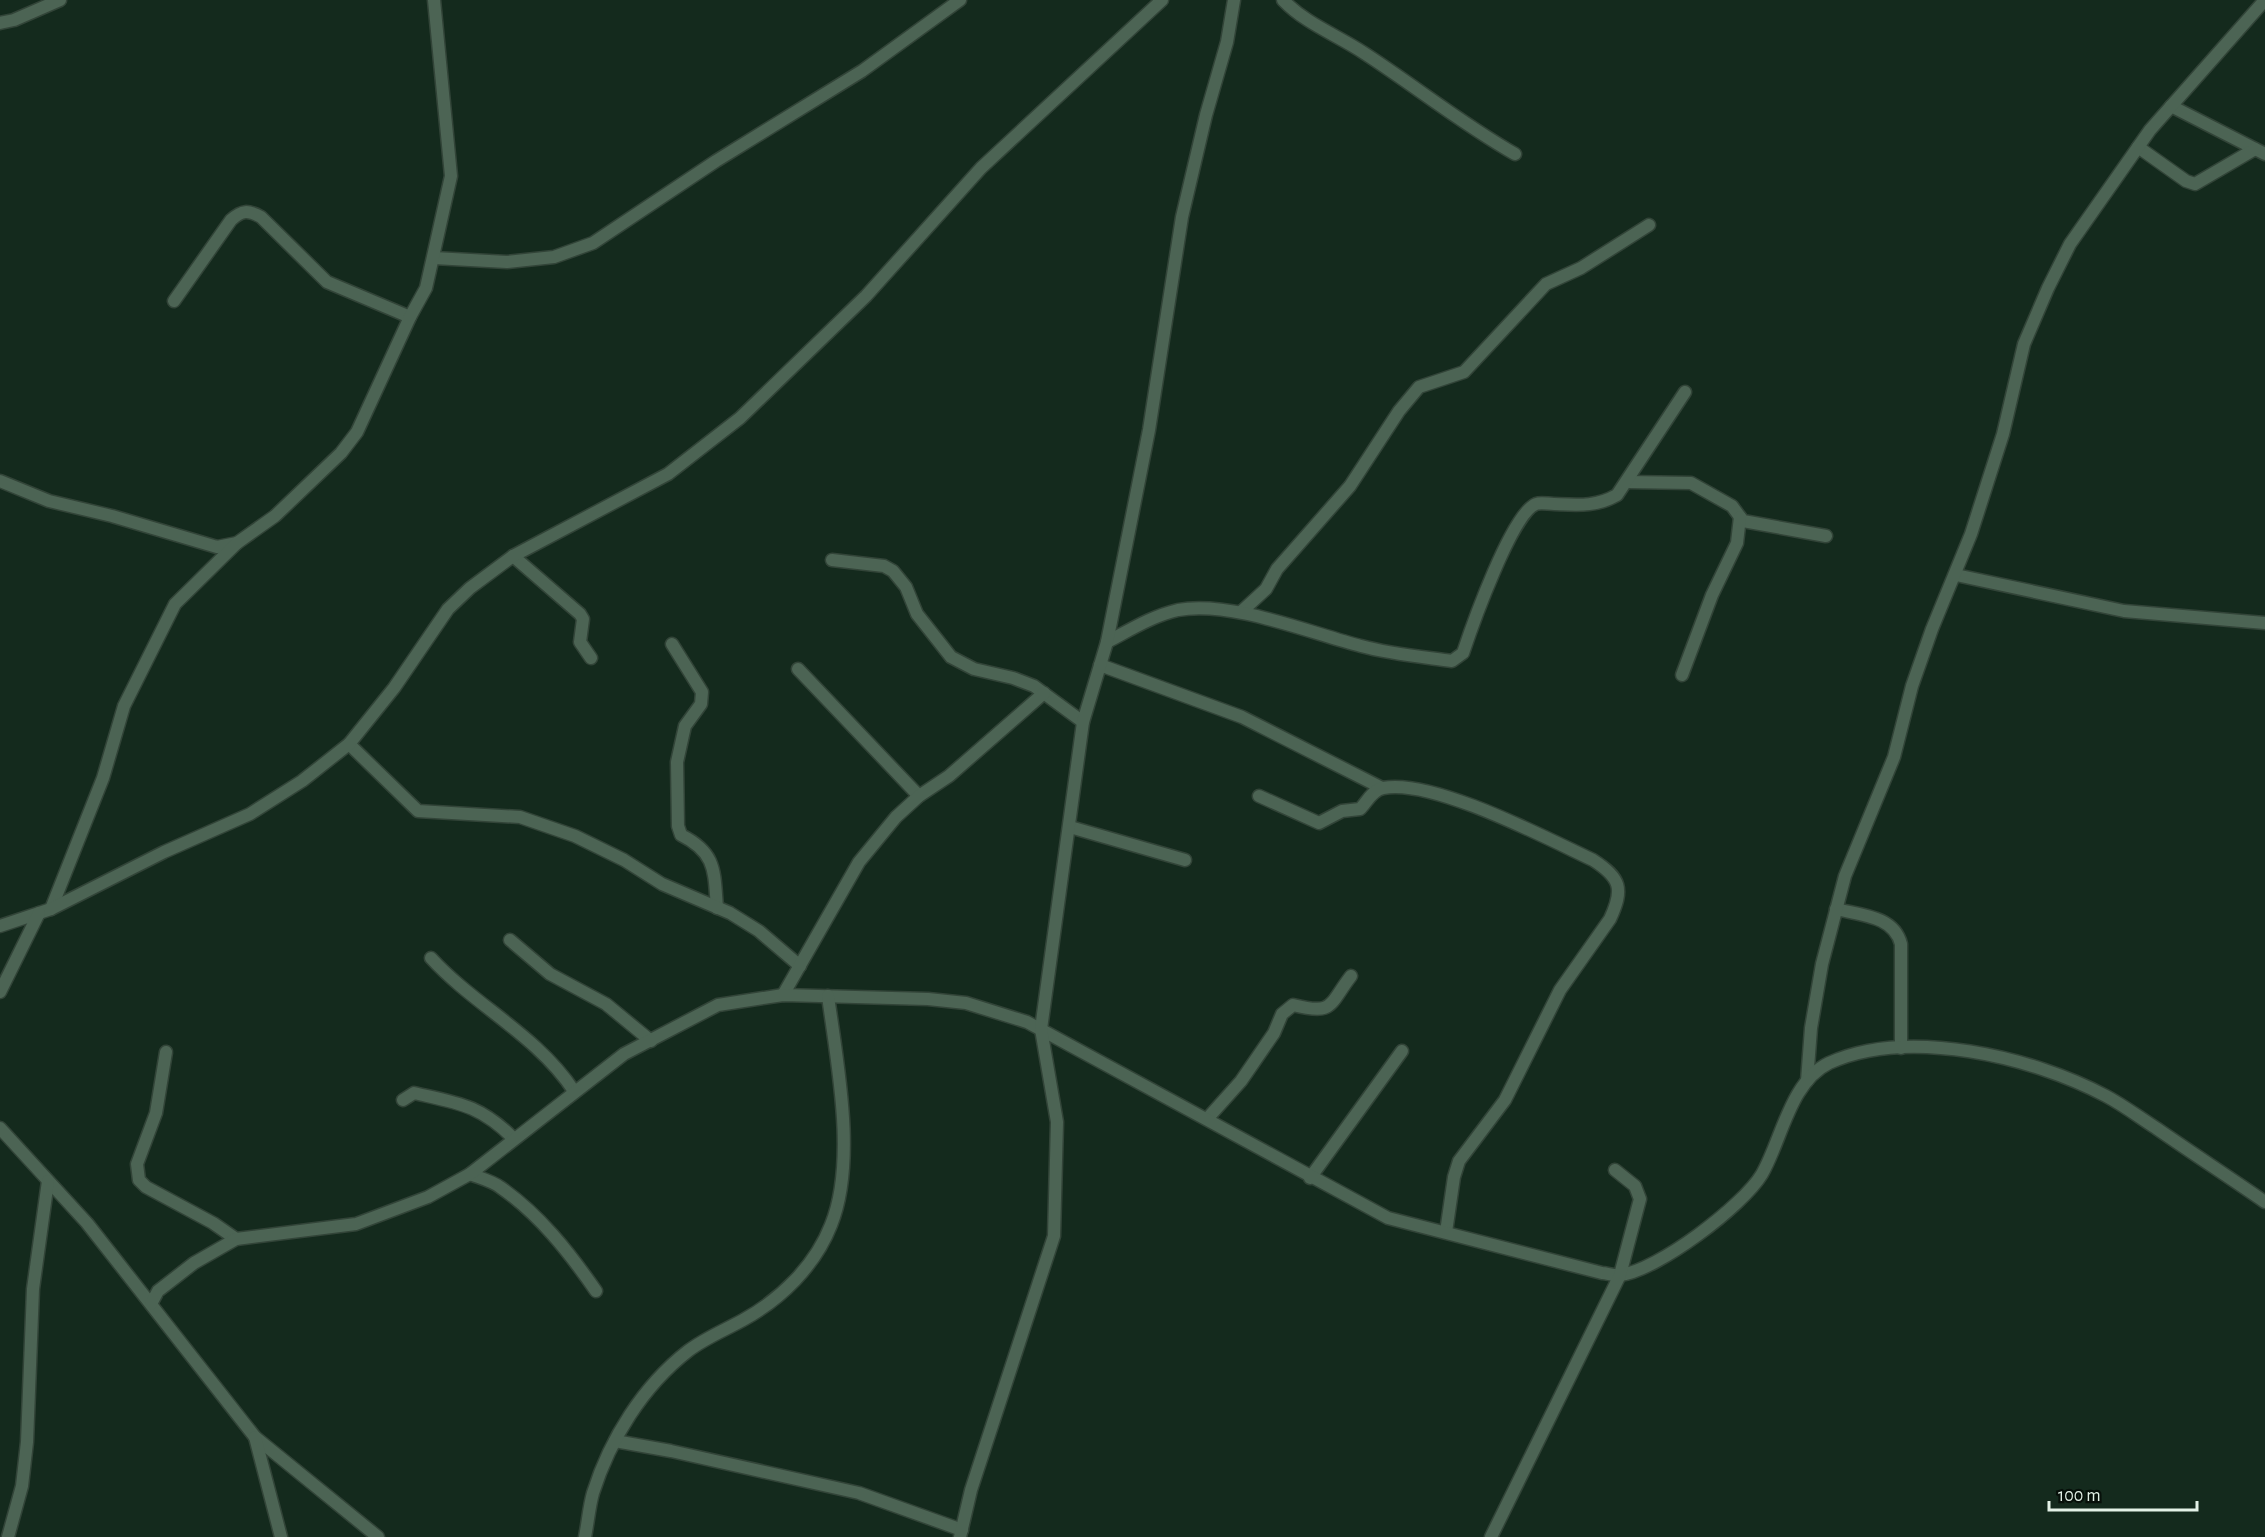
<svg xmlns="http://www.w3.org/2000/svg" width="2265" height="1537" viewBox="0 0 2265 1537" font-family="'Alegreya Sans',sans-serif">
	<style>
		.lines { fill: none; stroke-linecap: round; stroke-linejoin: round }
		.minor-casing { stroke: #324438; stroke-width: 15 }
		.minor { stroke: #4c6454; stroke-width: 12 }
	</style>
	<rect width="100%" height="100%" fill="#142a1d"/>
	<g class="lines">
		<defs>
			<g id="minor">
				<path d="M1283 0C1306 24 1337 35 1364 53 1415 86 1462 124 1515 154"/>
				<path d="M0 23 14 20 60 0"/>
				<path d="M2171 106 2265 154"/>
				<path d="M2138 147 2186 181 2195 184 2255 149"/>
				<path d="M434 258 507 262 554 257 593 243 716 161 862 71 960 0"/>
				<path d="M174 301 231 220C242 210 248 210 261 217L327 282 410 317"/>
				<path d="M0 481 49 501 112 516 217 547 237 543"/>
				<path d="M1628 482 1691 483 1732 506 1743 521 1826 536"/>
				<path d="M513 556 580 614 583 619 580 642 591 658"/>
				<path d="M832 560 884 566 893 571 906 587 917 614 951 657 974 669 1013 678 1034 686 1083 722"/>
				<path d="M1956 575 2124 611 2265 623"/>
				<path d="M1241 612 1266 589 1277 569 1350 486 1399 411 1419 387 1464 372 1546 284 1581 268 1649 225"/>
				<path d="M1107 642C1130 630 1152 616 1178 610 1230 600 1310 633 1361 646 1390 654 1423 657 1452 661L1463 653C1472 626 1512 513 1536 504 1541 502 1548 504 1554 504 1578 505 1596 507 1617 495L1685 392"/>
				<path d="M672 644 702 692 701 704 685 726 677 762 678 826 681 835C717 853 714 872 717 908"/>
				<path d="M1100 665 1242 717 1382 788"/>
				<path d="M798 669 919 796"/>
				<path d="M1682 675 1712 595 1737 543 1740 517"/>
				<path d="M349 744 418 811 520 817 575 836 624 860 662 884 730 913 759 931 800 966"/>
				<path d="M1259 796 1319 823 1342 811 1360 809C1367 802 1372 790 1383 788 1432 778 1546 838 1593 860 1621 878 1624 889 1610 919L1560 990 1505 1100 1459 1161 1454 1177 1446 1232"/>
				<path d="M1070 827 1185 860"/>
				<path d="M51 909 103 778 124 706 175 604 237 543 275 516 341 453 357 432 410 317 426 288 451 176 434 0"/>
				<path d="M1836 909C1861 915 1894 916 1901 944V1048"/>
				<path d="M0 926 51 909 164 852 250 814 302 781 349 744 394 688 448 609 470 588 513 556 668 474 740 418 866 296 981 168 1162 0"/>
				<path d="M510 940 550 974 606 1004 651 1041"/>
				<path d="M431 958C475 1006 537 1035 574 1091"/>
				<path d="M0 992 39 913"/>
				<path d="M783 995 859 862 896 817 919 796 949 776 1044 693"/>
				<path d="M166 1052 156 1113 137 1164 139 1180 146 1187 213 1223 236 1239"/>
				<path d="M1807 1081 1811 1028 1822 964 1845 876 1894 757 1912 686 1932 629 1971 534 2003 434 2024 344 2048 288 2070 244 2150 130 2265 0"/>
				<path d="M403 1100 414 1093C458 1103 480 1105 513 1138"/>
				<path d="M1207 1119 1241 1081 1274 1033 1282 1014 1293 1005C1334 1015 1328 1006 1351 976"/>
				<path d="M0 1128 87 1223 255 1437 378 1537"/>
				<path d="M470 1174C480 1178 492 1181 500 1187 539 1214 569 1252 596 1291"/>
				<path d="M1310 1178 1402 1051"/>
				<path d="M151 1304 158 1291 194 1263 236 1239 356 1224 428 1197 470 1174 624 1054 718 1005 783 995 928 999 966 1003 1027 1022 1388 1218 1602 1273C1607 1273 1614 1276 1620 1275 1657 1271 1743 1206 1762 1174 1782 1139 1790 1082 1829 1063 1908 1027 2033 1057 2106 1096 2123 1105 2139 1117 2156 1128 2192 1153 2229 1177 2265 1202"/>
				<path d="M255 1437 281 1537"/>
				<path d="M615 1441 671 1451 859 1493 962 1530"/>
				<path d="M8 1537 22 1486 27 1442 33 1289 48 1181"/>
				<path d="M585 1537C588 1522 589 1507 593 1493 610 1439 643 1386 688 1351 705 1338 725 1330 743 1320 781 1299 815 1266 831 1225 857 1161 837 1063 828 996"/>
				<path d="M960 1537 971 1490 1054 1236 1057 1122 1041 1029 1083 722 1107 642 1149 430 1182 217 1206 115 1227 42 1234 0"/>
				<path d="M1491 1537 1620 1275 1640 1199 1635 1186 1615 1170"/>
			</g>
		</defs>
		<!-- minor casing -->
		<use href="#minor" class="minor-casing"/>
		<!-- minor -->
		<use href="#minor" class="minor"/>
	</g>
	<!-- scale -->
	<path d="M2049 1501v9h148v-9" fill="none" stroke="#e3f1e7" stroke-width="3"/>
	<text x="2058" y="1501" font-size="18" fill="#e3f1e7" stroke="#07100a" stroke-width="4.5" paint-order="stroke">100 m</text>
</svg>
